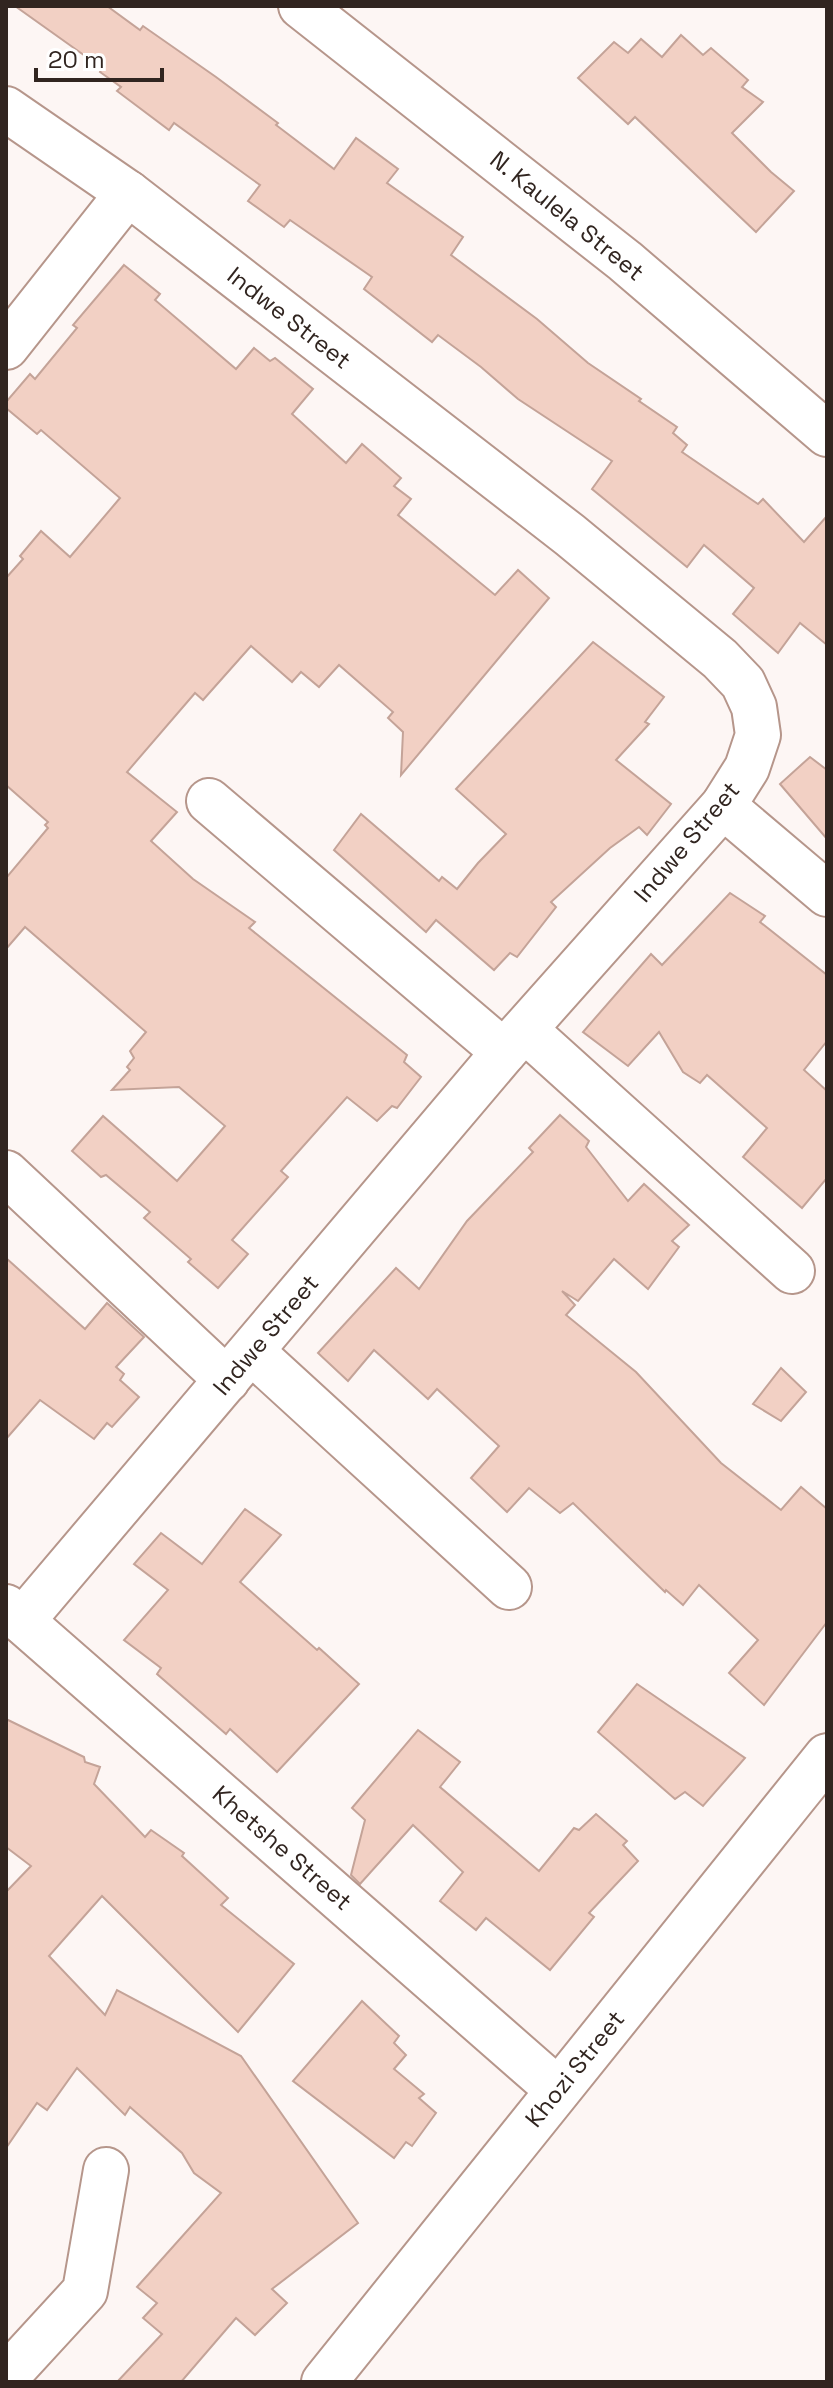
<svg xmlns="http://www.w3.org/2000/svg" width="833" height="2388" viewBox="0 0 833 2388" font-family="'Space Grotesk',sans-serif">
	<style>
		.building { fill: #f2d0c4; stroke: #c4a398; stroke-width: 2 }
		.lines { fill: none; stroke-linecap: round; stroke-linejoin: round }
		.minor-casing { stroke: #b6968b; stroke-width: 48 }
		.minor { stroke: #fff; stroke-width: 44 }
		.labels { text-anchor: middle; stroke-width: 8; stroke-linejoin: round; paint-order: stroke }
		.street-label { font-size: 24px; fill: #312520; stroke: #fff }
	</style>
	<rect width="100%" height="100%" fill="#fdf6f4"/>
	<!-- building -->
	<g class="building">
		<path d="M15 6H107L140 30 143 26 216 77 278 123 276 125 334 169 356 138 398 169 387 183 463 237 451 255 537 319 588 363 641 399 639 401 677 427 673 433 687 445 682 452 758 504 763 499 804 542 827 516V645L800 623 778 653 733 614 754 588 704 545 687 567 592 489 612 461 518 399 481 367 438 335 432 342 364 289 372 277 290 220 284 227 248 201 260 185 174 123 169 130 117 91 121 87 100 72 102 68Z"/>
		<path d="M681 35 703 55 711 48 748 80 742 87 763 102 732 133 771 172 794 191 756 232 635 117 628 124 578 78 614 42 628 53 641 39 662 57Z"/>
		<path d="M124 265 160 294 155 300 236 369 254 348 270 361 275 358 313 389 292 414 346 463 362 444 401 478 394 486 411 499 398 515 495 595 518 570 549 598 401 775 403 732 388 718 393 712 339 665 319 687 301 672 292 682 251 646 203 700 195 693 127 772 177 812 151 841 193 879 255 922 249 928 407 1055 404 1062 421 1077 397 1108 392 1106 377 1121 347 1097 281 1171 288 1177 232 1240 248 1254 218 1288 188 1262 191 1259 144 1218 150 1212 106 1175 101 1177 72 1151 103 1116 177 1181 225 1126 179 1087 112 1090 130 1070 127 1067 134 1058 130 1051 146 1032 25 927 6 949V878L48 828 45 825 48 822 6 785V578L23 559 20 556 41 531 70 557 120 498 41 430 37 434 6 408V402L30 374 35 379 77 328 73 325Z"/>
		<path d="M593 642 664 697 645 722 649 724 616 760 671 804 647 835 639 827 610 848 551 902 556 907 517 957 510 953 494 970 436 920 426 932 334 850 361 814 439 881 442 877 457 889 478 863 506 834 456 789Z"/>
		<path d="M810 757 827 770V839L780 784Z"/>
		<path d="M730 893 765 916 760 922 827 975V1041L804 1070 827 1091V1178L802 1208 743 1157 767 1128 707 1075 700 1083 683 1072 659 1032 628 1066 583 1032 651 954 662 965Z"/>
		<path d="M560 1115 589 1141 586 1147 628 1201 644 1184 689 1225 672 1241 679 1247 648 1289 614 1259 578 1301 562 1291 575 1305 566 1315 636 1372 721 1463 781 1510 801 1487 827 1509V1622L764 1705 729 1673 758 1640 699 1585 683 1605 666 1590 665 1592 573 1503 560 1513 529 1488 507 1512 471 1478 499 1446 437 1389 428 1399 374 1350 348 1381 318 1353 396 1268 419 1289 467 1221 533 1152 529 1148Z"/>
		<path d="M6 1258 85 1329 107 1303 144 1337 116 1367 124 1374 120 1380 139 1397 112 1427 107 1423 94 1439 40 1400 6 1439Z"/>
		<path d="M781 1368 806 1392 781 1421 753 1404Z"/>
		<path d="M245 1509 281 1535 240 1582 317 1650 319 1648 359 1684 277 1772 230 1729 226 1734 157 1674 161 1668 124 1640 168 1590 134 1564 161 1533 202 1564Z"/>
		<path d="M637 1684 745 1758 703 1806 685 1792 675 1799 598 1732Z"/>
		<path d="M6 1719 84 1757 85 1762 100 1767 94 1784 145 1837 151 1830 184 1853 182 1856 228 1898 221 1905 294 1964 238 2032 102 1896 49 1956 105 2015 117 1990 241 2056 358 2223 272 2289 287 2303 255 2335 236 2318 181 2382H117L162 2334 143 2318 157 2303 137 2287 221 2193 194 2173 182 2153 130 2107 125 2115 77 2068 47 2110 37 2103 6 2148V1892L31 1866 6 1847Z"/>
		<path d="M418 1730 460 1762 440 1787 539 1871 574 1828 579 1830 596 1814 627 1841 623 1845 638 1861 589 1913 594 1917 550 1970 486 1918 476 1930 440 1901 463 1872 413 1825 360 1884 351 1875 365 1820 352 1808Z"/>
		<path d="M362 2001 399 2036 394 2043 406 2055 394 2069 424 2094 419 2098 436 2113 412 2146 406 2142 394 2158 293 2081Z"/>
	</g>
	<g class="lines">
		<defs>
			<g id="minor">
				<path d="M301 6 625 261 827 434"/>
				<path d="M6 109 128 193 570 535 720 659 743 683 754 707 758 735 747 768 723 806 504 1052 22 1621"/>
				<path d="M6 347 128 193"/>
				<path d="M209 801 504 1052"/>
				<path d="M723 806 827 894"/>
				<path d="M525 1030 792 1271"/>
				<path d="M6 1173 227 1380"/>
				<path d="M252 1352 509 1587"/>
				<path d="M6 1607 558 2090"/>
				<path d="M6 2377 85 2291 106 2170"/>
				<path d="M324 2382 827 1756"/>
			</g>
		</defs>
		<!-- minor casing -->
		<use href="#minor" class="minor-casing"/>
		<!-- minor -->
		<use href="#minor" class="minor"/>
	</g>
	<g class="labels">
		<!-- street labels -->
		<g class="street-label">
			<text transform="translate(567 216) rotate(39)" y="8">N. Kaulela Street</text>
			<text transform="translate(289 318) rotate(38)" y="8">Indwe Street</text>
			<text transform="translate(687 842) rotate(-50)" y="8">Indwe Street</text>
			<text transform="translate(266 1335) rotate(-50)" y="8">Indwe Street</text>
			<text transform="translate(282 1848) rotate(41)" y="8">Khetshe Street</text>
			<text transform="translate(575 2069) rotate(-51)" y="8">Khozi Street</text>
		</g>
	</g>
	<!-- border -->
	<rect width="833" height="2388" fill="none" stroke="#312520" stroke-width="16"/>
	<!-- scale -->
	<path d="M36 68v12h126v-12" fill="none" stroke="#312520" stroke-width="4"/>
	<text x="48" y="68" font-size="24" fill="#312520" stroke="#ffffff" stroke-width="6" paint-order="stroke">20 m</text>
</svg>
